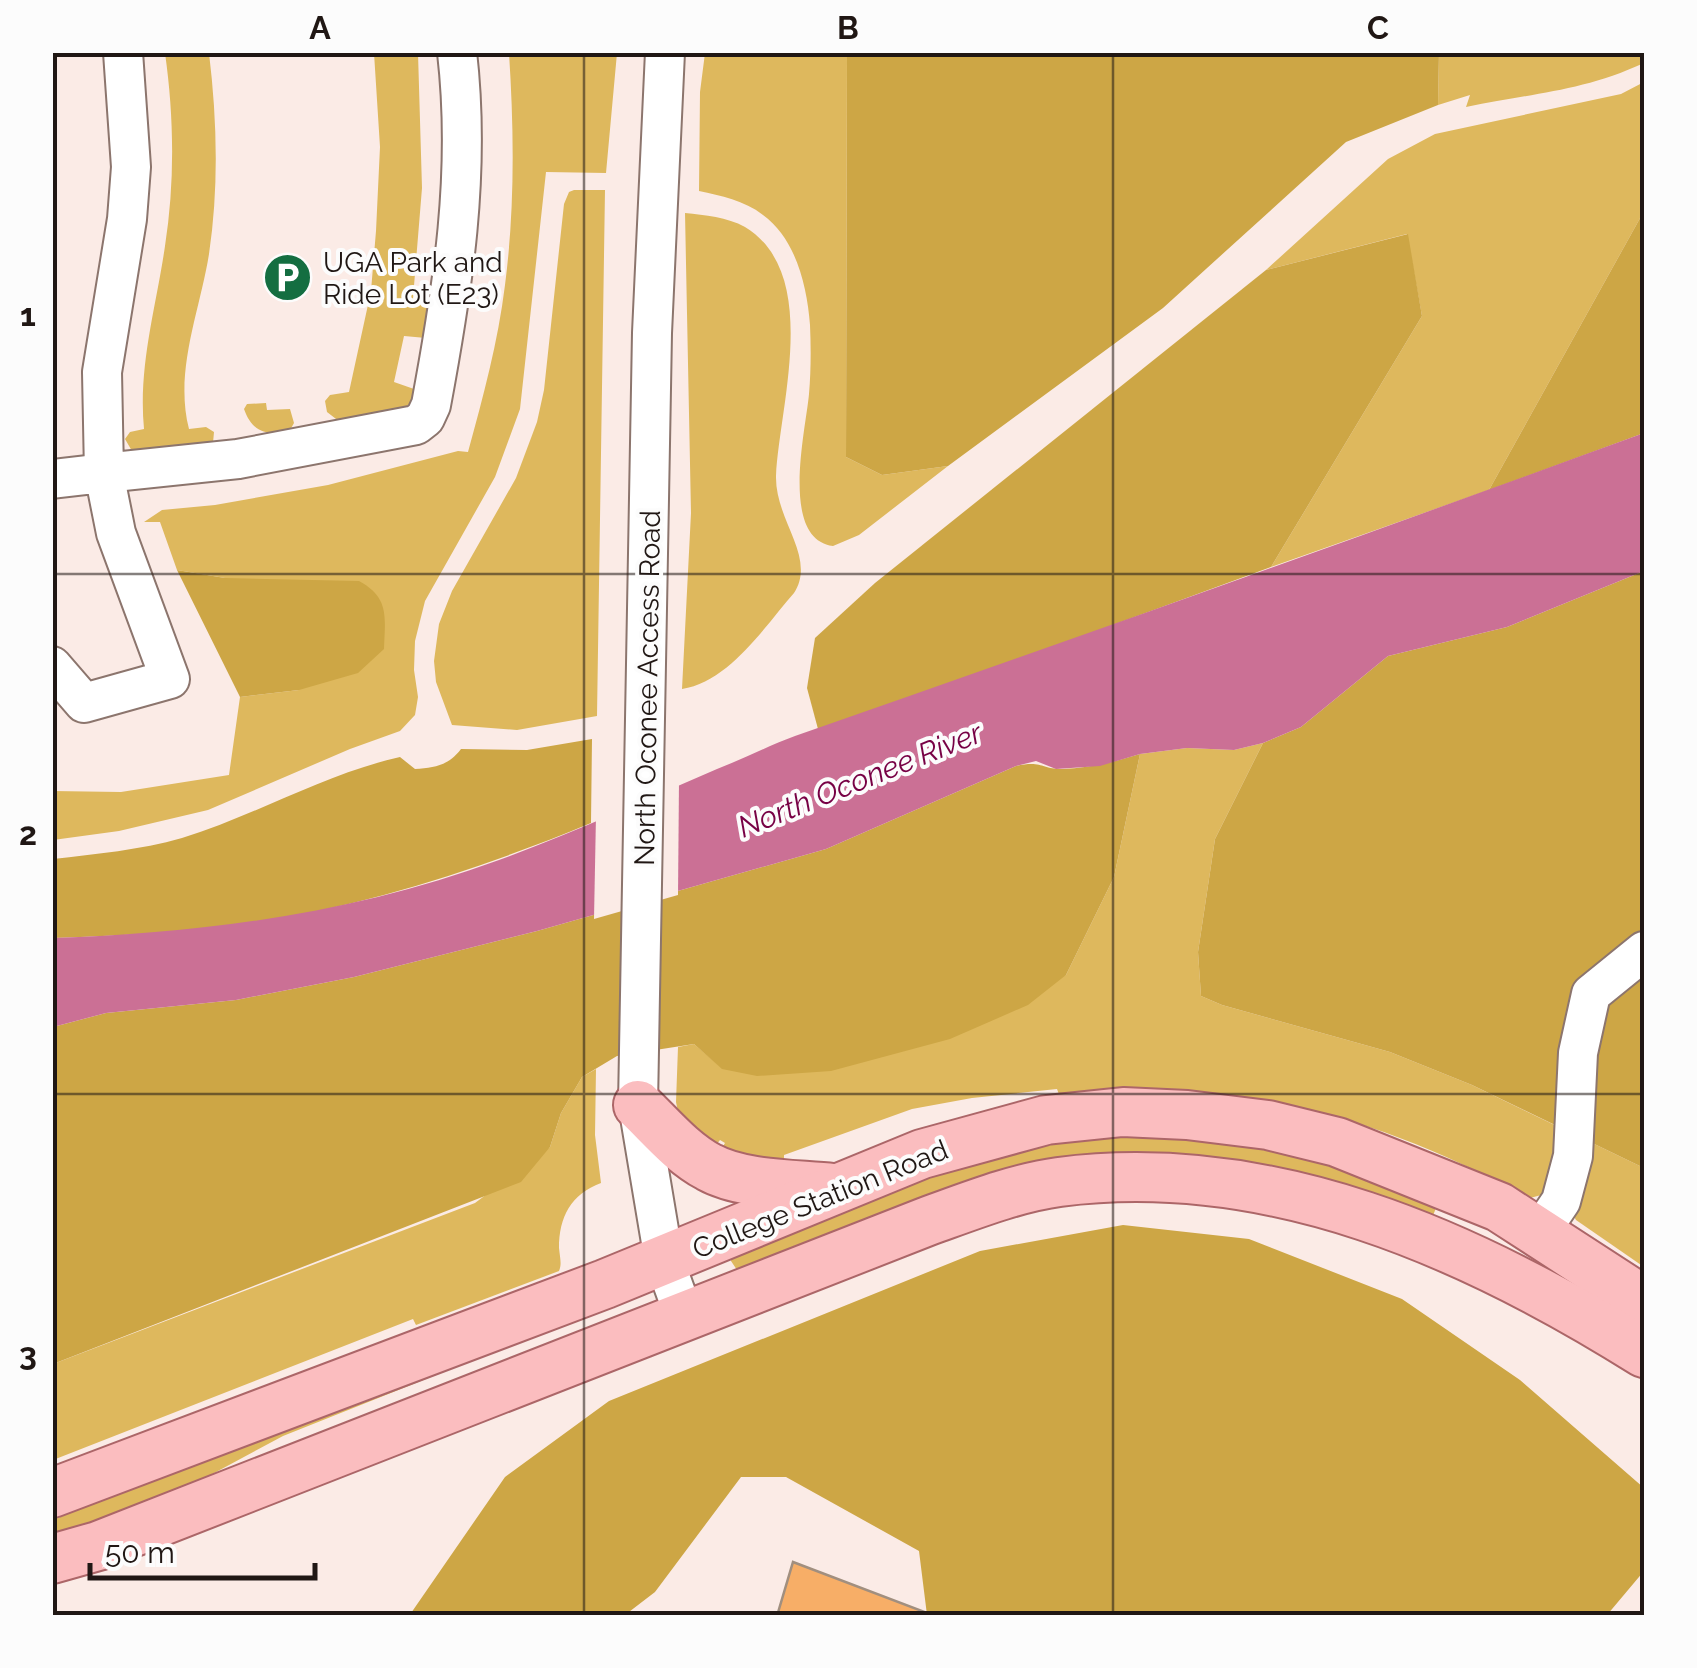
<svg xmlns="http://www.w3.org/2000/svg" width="1697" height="1668" viewBox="0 0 1697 1668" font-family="Raleway,sans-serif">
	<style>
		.green { fill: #deb85d }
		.forest { fill: #cda645 }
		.water { fill: #cb7095 }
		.pier { fill: #fbebe6 }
		.building { fill: #f7ae67; stroke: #a18f7f; stroke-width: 2.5 }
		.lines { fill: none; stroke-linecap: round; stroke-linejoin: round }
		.minor-casing { stroke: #8c756d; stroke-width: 42 }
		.major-casing { stroke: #ac6668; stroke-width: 52 }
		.minor { stroke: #fff; stroke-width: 38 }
		.major { stroke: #fbbdbf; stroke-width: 48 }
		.grid { fill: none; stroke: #201714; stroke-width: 2.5; stroke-opacity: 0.55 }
		.labels { text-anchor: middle; stroke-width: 8; stroke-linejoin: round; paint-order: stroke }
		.poi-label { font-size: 28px; fill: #201714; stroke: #fcfcfc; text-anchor: start }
		.street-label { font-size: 28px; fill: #201714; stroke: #fcfcfc }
		.water-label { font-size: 30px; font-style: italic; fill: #770145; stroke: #fcfcfc }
		.neatline { fill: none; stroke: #201714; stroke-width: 4 }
		.grid-label { font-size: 32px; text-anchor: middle; font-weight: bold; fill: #201714 }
	</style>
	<rect width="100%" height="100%" fill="#fbebe6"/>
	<!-- green -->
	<g class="green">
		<path d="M165 53H209C217 119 219 187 209 254 200 311 174 371 189 429L206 427 214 432 213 443 132 451 125 439 130 432 144 429C138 366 156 308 165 246 175 182 174 116 165 53Z"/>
		<path d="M374 53H418L422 188 413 298 430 302 426 338 404 336 394 382 414 389 416 393 412 402 404 408 340 422 327 412 325 401 330 395 349 392 371 291 376 231 380 147Z"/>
		<path d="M509 53H617L606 173 546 172 520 409 495 477 425 601 415 641 414 670 418 697 415 715 400 731 350 749 208 810 119 831 53 840 52 791 121 792 229 775 240 697 299 690 225 578 177 570 160 522H144L162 510 215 505 328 485 458 451 468 452C483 397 498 342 505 285 515 208 514 130 509 53Z"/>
		<path d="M705 53H847L846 457 882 475 948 466 859 535 833 546C779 539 806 429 809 394 811 371 811 347 810 325 807 286 796 239 763 215 744 200 721 196 699 191L700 92Z"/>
		<path d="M1439 53H1644V63C1581 92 1532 93 1466 107L1470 95 1438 105Z"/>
		<path d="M1644 82V211L1489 490 1271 567 1422 316 1407 234 1266 270 1388 159 1435 134 1621 94Z"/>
		<path d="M574 190H605L597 716 517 730 452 725 436 682 434 661 439 624 452 591 516 478 537 422 544 390 564 204 569 192Z"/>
		<path d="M685 213C705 215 727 217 745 227 822 274 779 407 776 476 775 521 817 557 794 593 765 626 729 682 682 689L691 513Z"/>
		<path d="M266 403 267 410 290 409 294 423 289 432C267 436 252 432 244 409L247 404Z"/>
		<path d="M1263 743 1215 839 1198 952 1201 996 1222 1005 1390 1052 1472 1085 1567 1131 1545 1194 1530 1198C1412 1135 1303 1095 1167 1092 1132 1091 1096 1095 1060 1097L1057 1089 972 1098 912 1109 784 1155V1159L759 1165 722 1148 725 1143 720 1140 716 1145 679 1117 676 1102 678 1047 694 1044 722 1068 1066 975 1114 877 1140 754 1187 748 1234 750Z"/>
		<path d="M596 1069 595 1135 601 1183C571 1194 559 1217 559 1248 560 1258 562 1264 559 1271L416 1325 413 1319 53 1460V1364L475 1203 550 1147 561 1113 582 1077Z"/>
		<path d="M1102 1134 1272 1144 1438 1203 1430 1223 1414 1209 1397 1211 1230 1164 743 1272 737 1270 731 1261 732 1251 1004 1148Z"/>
		<path d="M1584 1139 1644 1168V1267L1576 1220 1572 1213Z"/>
		<path d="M599 1310 283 1436 164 1500 53 1539V1520L157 1476Z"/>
	</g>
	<!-- forest -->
	<g class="forest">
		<path d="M847 53H1439L1438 105 1346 142 1163 308 948 466 882 475 846 457Z"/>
		<path d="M1644 211V433L1489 490Z"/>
		<path d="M1408 234 1422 316 1271 567 990 670 818 729 807 688 815 638 875 583 1266 270Z"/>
		<path d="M177 570 225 578 359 581C390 598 385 617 384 649L358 673 299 690 240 697Z"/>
		<path d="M1644 571V1168L1472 1085 1390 1052 1222 1005 1201 996 1198 952 1215 839 1263 743 1301 727 1388 656 1507 627Z"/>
		<path d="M592 739 591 823C475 871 355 910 229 926 170 933 112 936 53 938V859C96 854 140 850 182 838 257 815 324 774 400 757L415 769C435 768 449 765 461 749L527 750Z"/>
		<path d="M1140 754 1114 877 1066 975 1028 1005 950 1039 831 1071 757 1076 722 1069 694 1044 617 1056 582 1077 561 1113 550 1147 521 1182 53 1364V1027L106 1013 236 1000 354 977 537 931 826 849 1016 766C1042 760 1041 769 1062 769 1089 768 1114 762 1140 754Z"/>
		<path d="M1123 1225 1249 1239 1402 1299 1520 1380 1644 1488V1571L1607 1615H927L919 1551 786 1477H741L655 1592 625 1615 409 1616 505 1477 609 1401 980 1251Z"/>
	</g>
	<!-- water -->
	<path class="water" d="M1644 433V571L1507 627 1388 656 1301 727 1263 743 1234 750 1187 748 1140 754 1100 766 1056 769 1036 761 1016 766 826 849 537 931 354 977 236 1000 106 1013 53 1027V938C205 933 355 913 499 860 573 833 645 800 717 769 743 759 768 746 795 736 1079 637 1362 536 1644 433Z"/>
	<!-- pier -->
	<path class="pier" d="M679 780 678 895 594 919 596 815Z"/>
	<!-- building -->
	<path class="building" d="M793 1562 930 1614V1616H777Z"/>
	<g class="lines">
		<defs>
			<g id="minor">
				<path d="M123 52 131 167 127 219 102 372 104 473 238 459 416 425 425 418 431 405C453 287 471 173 457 52"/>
				<path d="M665 52 652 333 638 1105 664 1260 685 1318"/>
				<path d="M52 479 104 473 116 533 170 679 84 703 52 666"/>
				<path d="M1540 1232 1561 1201 1573 1156 1578 1053 1591 994 1644 951"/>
			</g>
			<g id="major">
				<path d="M638 1105C660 1126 682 1153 709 1167 741 1185 796 1184 833 1188"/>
				<path d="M52 1493 605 1284 922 1154 1046 1120 1123 1112 1187 1115 1268 1125 1337 1142 1499 1207 1644 1301"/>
				<path d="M52 1559 98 1546 928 1221C970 1206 1015 1188 1059 1182 1270 1155 1469 1243 1644 1353"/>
			</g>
		</defs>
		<!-- minor casing -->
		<use href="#minor" class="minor-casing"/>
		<!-- major casing -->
		<use href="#major" class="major-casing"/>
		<!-- minor -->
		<use href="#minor" class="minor"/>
		<!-- major -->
		<use href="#major" class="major"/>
	</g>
	<!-- grid -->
	<path class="grid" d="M584 52V1616M1113 52V1616M52 574H1644M52 1094H1644"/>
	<!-- icons -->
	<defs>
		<symbol id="parking-disc" viewBox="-11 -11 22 22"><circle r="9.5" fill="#146e41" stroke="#fcfcfc"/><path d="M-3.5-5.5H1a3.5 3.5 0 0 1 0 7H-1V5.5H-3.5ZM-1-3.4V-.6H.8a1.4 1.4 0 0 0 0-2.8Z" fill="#fff"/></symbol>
	</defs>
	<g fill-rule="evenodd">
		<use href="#parking-disc" x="260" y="250" width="55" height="55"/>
	</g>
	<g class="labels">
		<!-- poi labels -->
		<g class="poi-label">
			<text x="323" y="272">UGA Park and<tspan x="323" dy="32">Ride Lot (E23)</tspan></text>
		</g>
		<!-- street labels -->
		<g class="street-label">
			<text transform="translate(647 688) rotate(-89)" y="10">North Oconee Access Road</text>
			<text transform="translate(820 1199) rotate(-22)" y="10">College Station Road</text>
		</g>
		<!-- water labels -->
		<g class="water-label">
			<text transform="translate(860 780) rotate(-22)" y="10">North Oconee River</text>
		</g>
	</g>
	<!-- border -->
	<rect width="1697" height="1668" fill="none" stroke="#fcfcfc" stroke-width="110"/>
	<!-- scale -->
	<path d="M90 1563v15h225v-15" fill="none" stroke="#201714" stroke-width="5"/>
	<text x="105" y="1563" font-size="30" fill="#201714" stroke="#fcfcfc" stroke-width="8" paint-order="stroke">50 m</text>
	<rect x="55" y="55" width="1587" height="1558" class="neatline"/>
	<g class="grid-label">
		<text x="320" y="39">A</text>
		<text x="848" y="39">B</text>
		<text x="1378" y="39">C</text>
		<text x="28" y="326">1</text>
		<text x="28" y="845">2</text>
		<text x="28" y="1365">3</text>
	</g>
</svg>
